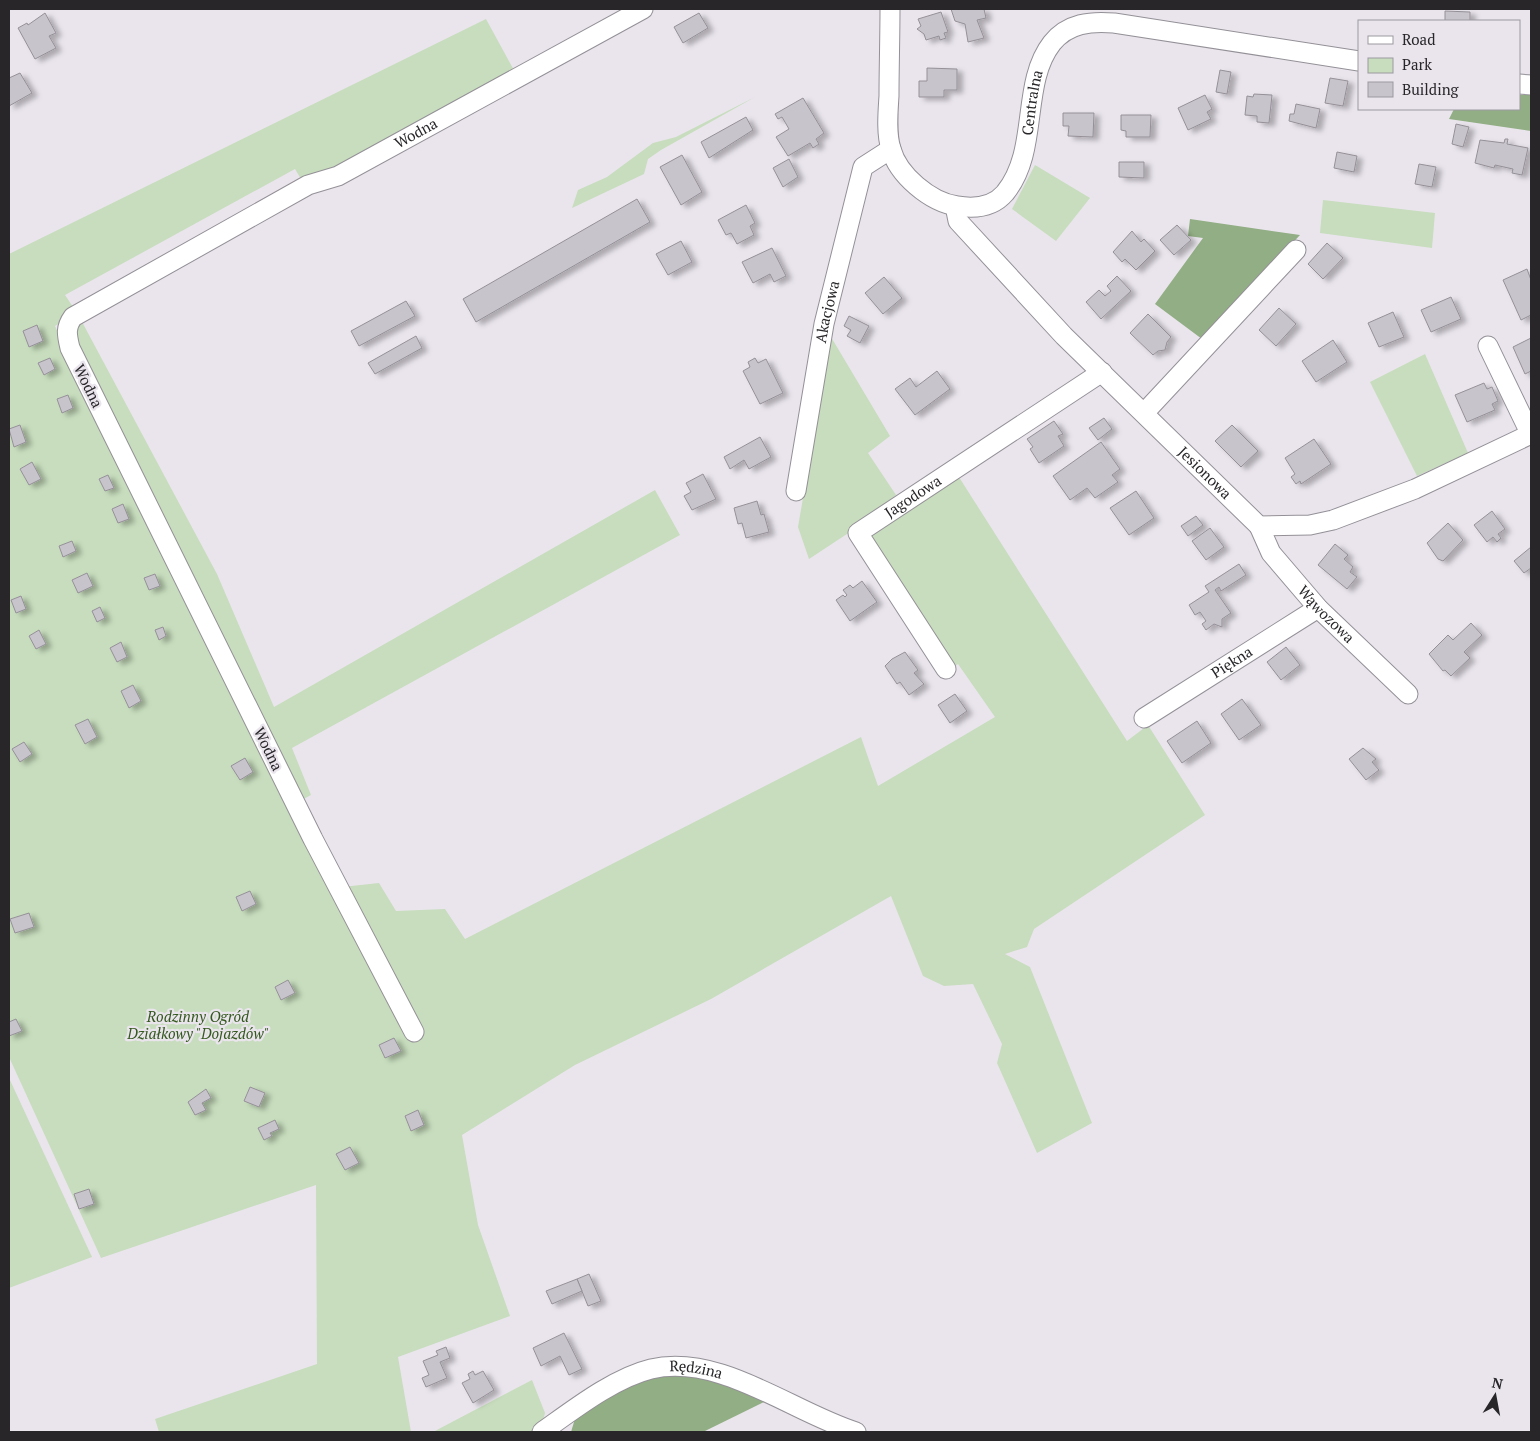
<svg xmlns="http://www.w3.org/2000/svg" width="1540" height="1441" viewBox="0 0 1540 1441" font-family="'PT Serif',serif">
	<style>
		.green { fill: #c7ddbd }
		.forest { fill: #92ae84 }
		.building { fill: #c8c4cc; stroke: #959098; filter: url(#shadow) }
		.lines { fill: none; stroke-linecap: round; stroke-linejoin: round }
		.minor-casing { stroke: #949097; stroke-width: 21 }
		.minor { stroke: #fff; stroke-width: 19 }
		.labels { text-anchor: middle; stroke-width: 4.5; stroke-linejoin: round; paint-order: stroke }
		.street-label { font-size: 15px; fill: #282629; stroke: #eae5ed }
		.park-label { font-size: 15px; font-style: italic; fill: #33581d; stroke: #eae5ed }
	</style>
	<defs>
		<filter id="shadow"><feDropShadow dx="5.5" dy="3" stdDeviation="2.5" flood-color="#0004"/></filter>
	</defs>
	<rect width="100%" height="100%" fill="#eae5ed"/>
	<!-- green -->
	<g class="green">
		<path d="M486 19 516 74 307 189 295 169 65 295 77 313 55 326 124 470 342 887 379 883 396 911 445 909 465 939 861 737 878 786 995 717 958 664 952 668 868 533 957 474 1127 741 1148 725 1205 815 1034 929 1027 947 1005 954 1030 967 1092 1123 1037 1153 997 1063 1002 1044 973 984 944 986 923 976 891 896 711 999 575 1065 462 1135 478 1225 510 1316 398 1357 411 1432H159L155 1419 317 1364 316 1185 101 1258 9 1057V254Z"/>
		<path d="M755 97 661 150 648 159 644 174 572 208 578 190 607 177 653 143 676 137Z"/>
		<path d="M1035 165 1090 198 1056 241 1012 209Z"/>
		<path d="M1323 200 1435 213 1432 248 1320 233Z"/>
		<path d="M81 320 217 574 274 707 655 490 680 535 292 748 311 795 300 801 72 339Z"/>
		<path d="M831 337 890 436 868 453 896 495 853 530 809 559 798 527Z"/>
		<path d="M1425 354 1468 453 1417 476 1370 382Z"/>
		<path d="M9 1078 92 1257 9 1288Z"/>
		<path d="M532 1380 545 1413 542 1424 530 1432H433Z"/>
	</g>
	<!-- forest -->
	<g class="forest">
		<path d="M1519 95H1531V131L1449 119 1454 109H1519Z"/>
		<path d="M1190 219 1300 235 1202 339 1155 304 1203 238 1188 236Z"/>
		<path d="M701 1373 768 1400 703 1432H571L577 1412 645 1374Z"/>
	</g>
	<!-- building -->
	<g class="building">
		<path d="M951 9H984L986 18 977 20 984 38 968 42 965 24 955 21Z"/>
		<path d="M1445 11 1470 12V21H1445Z"/>
		<path d="M941 12 948 32 944 33 946 38 940 40 939 36 926 40 924 34 917 29 921 26 918 19Z"/>
		<path d="M45 13 56 33 49 36 56 48 35 59 18 28 27 23 28 25Z"/>
		<path d="M699 13 708 28 683 43 674 27Z"/>
		<path d="M927 68 957 69V90H944V97H919V81H927Z"/>
		<path d="M1220 70 1231 72 1227 94 1216 92Z"/>
		<path d="M20 73 32 93 9 106V78Z"/>
		<path d="M1330 78 1348 81 1343 106 1325 103Z"/>
		<path d="M1254 94 1272 95 1269 123 1257 122V116L1245 115 1247 96 1253 97Z"/>
		<path d="M1205 95 1212 109 1207 112 1211 119 1188 130 1178 108Z"/>
		<path d="M803 98 824 133 816 139 819 144 813 148 810 143 788 156 776 137 789 129 782 117 778 119 775 114Z"/>
		<path d="M1296 104 1320 109 1316 128 1289 121 1290 114H1294Z"/>
		<path d="M1063 113H1094L1093 137 1068 136 1069 126H1063Z"/>
		<path d="M1121 115H1151L1150 137H1126V131L1121 130Z"/>
		<path d="M746 117 753 130 709 158 701 142Z"/>
		<path d="M1456 124 1469 127 1463 147 1452 144Z"/>
		<path d="M1505 139H1508L1507 144 1528 148 1522 175 1512 173 1513 169 1495 165 1494 168 1475 163 1480 140 1504 143Z"/>
		<path d="M1337 152 1357 156 1354 172 1334 168Z"/>
		<path d="M682 155 702 192 681 205 660 167Z"/>
		<path d="M789 159 798 177 783 187 773 168Z"/>
		<path d="M1119 162H1144V178L1119 177Z"/>
		<path d="M1419 164 1436 167 1432 187 1415 184Z"/>
		<path d="M637 199 650 222 476 322 463 299Z"/>
		<path d="M746 205 755 223 750 226 754 235 737 244 731 233 726 235 718 220Z"/>
		<path d="M1177 225 1191 240 1174 255 1160 240Z"/>
		<path d="M1132 231 1141 242 1144 239 1155 251 1136 270 1125 259 1122 262 1113 252Z"/>
		<path d="M681 241 692 262 668 275 656 254Z"/>
		<path d="M1327 243 1343 258 1323 279 1308 264Z"/>
		<path d="M772 248 786 276 774 282 770 274 753 283 742 262Z"/>
		<path d="M1527 269 1531 280V315L1521 320 1503 280Z"/>
		<path d="M1117 276 1131 291 1101 319 1086 302 1099 290 1105 296 1111 291 1107 286Z"/>
		<path d="M884 277 902 298 883 314 865 293Z"/>
		<path d="M1451 297 1461 319 1431 332 1421 310Z"/>
		<path d="M406 301 415 316 359 346 351 331Z"/>
		<path d="M1279 308 1296 324 1276 346 1259 330Z"/>
		<path d="M1393 312 1404 337 1379 347 1368 323Z"/>
		<path d="M1148 314 1171 337 1167 342 1165 350 1158 351 1153 355 1130 333Z"/>
		<path d="M849 316 869 326 860 343 847 336 851 330 844 326Z"/>
		<path d="M37 325 43 341 29 347 23 331Z"/>
		<path d="M416 336 422 348 375 374 368 363Z"/>
		<path d="M1531 338V371L1525 374 1513 347Z"/>
		<path d="M1333 340 1347 362 1316 382 1302 361Z"/>
		<path d="M50 358 55 369 44 375 38 363Z"/>
		<path d="M755 358 758 363 766 359 783 393 760 404 743 371 750 367 748 362Z"/>
		<path d="M937 371 950 389 915 415 895 389 910 378 916 387Z"/>
		<path d="M1484 383 1487 389 1492 387 1498 401 1492 404 1495 410 1467 422 1455 395Z"/>
		<path d="M68 395 73 408 62 413 57 399Z"/>
		<path d="M1104 418 1112 429 1098 440 1089 428Z"/>
		<path d="M1054 421 1063 434 1058 436 1064 446 1039 463 1030 449 1033 447 1027 439Z"/>
		<path d="M20 425 26 442 14 447 9 429Z"/>
		<path d="M1232 425 1258 451 1241 467 1215 441Z"/>
		<path d="M760 437 771 457 749 469 744 460 730 469 724 457Z"/>
		<path d="M1314 439 1331 464 1301 484 1300 481 1296 484 1291 477 1295 474 1285 458Z"/>
		<path d="M1101 442 1120 469 1112 475 1118 482 1095 498 1087 488 1070 500 1053 476Z"/>
		<path d="M32 462 41 479 29 485 20 469Z"/>
		<path d="M703 474 716 499 692 510 684 496 691 492 686 483Z"/>
		<path d="M108 475 114 488 105 491 99 479Z"/>
		<path d="M1136 491 1154 518 1129 535 1110 508Z"/>
		<path d="M757 501 761 515 764 514 769 532 746 538 742 523 738 524 734 508Z"/>
		<path d="M123 504 129 519 118 523 112 509Z"/>
		<path d="M1492 511 1505 529 1498 534 1501 538 1497 542 1493 537 1487 542 1474 525Z"/>
		<path d="M1196 516 1203 525 1188 536 1181 526Z"/>
		<path d="M1448 523 1463 540 1443 561 1438 559 1427 543Z"/>
		<path d="M1210 528 1224 547 1206 560 1192 541Z"/>
		<path d="M72 541 76 551 63 557 59 546Z"/>
		<path d="M1335 544 1348 555 1344 559 1353 567 1350 572 1357 577 1347 589 1318 565Z"/>
		<path d="M1531 547V568L1524 573 1514 561Z"/>
		<path d="M1239 564 1246 575 1221 591 1219 587 1215 590 1231 613 1222 619V627L1214 624 1206 630 1202 624 1206 621 1200 612 1195 615 1189 605 1209 592 1205 586Z"/>
		<path d="M87 573 93 586 78 593 72 580Z"/>
		<path d="M155 574 160 586 149 590 144 578Z"/>
		<path d="M862 581 877 602 850 621 836 600 843 595 845 597 847 595 843 590 850 585 853 588Z"/>
		<path d="M21 596 26 609 16 613 11 600Z"/>
		<path d="M100 607 105 618 97 622 92 611Z"/>
		<path d="M1471 623 1482 635 1464 652 1470 658 1451 676 1445 670 1443 671 1429 654 1448 635 1453 640Z"/>
		<path d="M163 627 166 636 159 640 155 630Z"/>
		<path d="M39 630 46 644 36 649 29 636Z"/>
		<path d="M121 642 127 657 117 662 110 648Z"/>
		<path d="M1286 647 1300 665 1281 680 1267 662Z"/>
		<path d="M905 652 918 670 914 673 924 684 909 695 900 682 897 684 885 666 892 659Z"/>
		<path d="M133 685 141 701 129 708 121 691Z"/>
		<path d="M955 694 967 711 950 723 938 705Z"/>
		<path d="M1242 699 1261 725 1239 740 1221 714Z"/>
		<path d="M88 719 97 737 85 744 75 725Z"/>
		<path d="M1197 721 1211 743 1182 763 1167 741Z"/>
		<path d="M24 742 32 754 20 762 12 749Z"/>
		<path d="M1363 748 1376 759 1372 762 1379 770 1366 780 1349 759Z"/>
		<path d="M245 758 253 772 240 780 231 766Z"/>
		<path d="M250 891 256 904 242 911 236 897Z"/>
		<path d="M29 913 34 927 15 933 10 919Z"/>
		<path d="M288 980 295 993 281 1000 275 987Z"/>
		<path d="M16 1019 22 1031 9 1036V1022Z"/>
		<path d="M394 1038 401 1051 385 1058 379 1045Z"/>
		<path d="M250 1087 265 1093 259 1107 244 1101Z"/>
		<path d="M206 1089 211 1098 202 1103 206 1110 195 1115 188 1102Z"/>
		<path d="M418 1110 424 1125 411 1131 405 1116Z"/>
		<path d="M275 1120 279 1129 270 1133 272 1136 264 1140 258 1128Z"/>
		<path d="M350 1147 359 1163 345 1170 336 1154Z"/>
		<path d="M89 1189 94 1204 79 1209 74 1194Z"/>
		<path d="M589 1274 601 1301 588 1306 577 1279Z"/>
		<path d="M577 1279 582 1291 552 1304 546 1291Z"/>
		<path d="M564 1333 582 1369 569 1375 560 1356 541 1366 533 1348Z"/>
		<path d="M446 1347 450 1358 440 1362 447 1378 426 1387 422 1378 429 1375 423 1361 438 1355 436 1351Z"/>
		<path d="M473 1371 475 1375 483 1371 494 1390 473 1403 462 1383 470 1379 468 1374Z"/>
	</g>
	<g class="lines">
		<defs>
			<g id="minor">
				<path id="s1" d="M890 9C890 38 889 67 889 96 888 112 886 133 891 149 898 175 930 202 957 206 975 209 993 207 1005 193 1040 150 1020 84 1052 43 1068 23 1091 21 1114 23L1359 61"/>
				<path d="M1519 84 1531 85"/>
				<path id="s2" d="M955 206 958 221 1064 336 1259 526 1310 525 1333 520 1415 489 1531 434"/>
				<path d="M1488 346 1531 435"/>
				<path d="M1145 412 1296 250"/>
				<path id="s3" d="M796 491 824 324 863 167 891 149"/>
				<path id="s4" d="M1259 526 1271 553 1318 608 1408 694"/>
				<path id="s5" d="M946 669 858 533 1102 372"/>
				<path id="s6" d="M1144 718 1318 608"/>
				<path id="s7" d="M414 1032 313 839 70 348C67 335 65 328 73 317L308 185 338 176 643 9"/>
				<path id="s8" d="M542 1432C573 1410 614 1378 651 1369 720 1353 792 1412 856 1432"/>
			</g>
		</defs>
		<!-- minor casing -->
		<use href="#minor" class="minor-casing"/>
		<!-- minor -->
		<use href="#minor" class="minor"/>
	</g>
	<g class="labels">
		<!-- street labels -->
		<g class="street-label">
			<text dy="5" stroke="none"><textPath href="#s1" startOffset="379">Centralna</textPath></text>
			<text dy="5" stroke="none"><textPath href="#s7" startOffset="1188">Wodna</textPath></text>
			<text dy="5" stroke="none"><textPath href="#s3" startOffset="182">Akacjowa</textPath></text>
			<text transform="translate(88 386) rotate(64)" y="5">Wodna</text>
			<text dy="5" stroke="none"><textPath href="#s2" startOffset="368">Jesionowa</textPath></text>
			<text dy="5" stroke="none"><textPath href="#s5" startOffset="228">Jagodowa</textPath></text>
			<text dy="5" stroke="none"><textPath href="#s4" startOffset="112">Wąwozowa</textPath></text>
			<text dy="5" stroke="none"><textPath href="#s6" startOffset="104">Piękna</textPath></text>
			<text transform="translate(268 749) rotate(64)" y="5">Wodna</text>
			<text dy="5" stroke="none"><textPath href="#s8" startOffset="172">Rędzina</textPath></text>
		</g>
		<!-- park labels -->
		<g class="park-label">
			<text x="198" y="1022">Rodzinny Ogród<tspan x="198" dy="17">Działkowy "Dojazdów"</tspan></text>
		</g>
	</g>
	<!-- border -->
	<rect width="1540" height="1441" fill="none" stroke="#282629" stroke-width="20"/>
	<!-- legend -->
	<rect x="1358" y="20" width="162" height="90" fill="#eae5ed" stroke="#9c999f"/>
	<rect x="1368" y="36" width="25" height="8" fill="#ffffff" stroke="#9c999f"/>
	<text x="1402" y="45" font-size="15" fill="#282629">Road</text>
	<rect x="1368" y="58" width="25" height="15" fill="#c7ddbd" stroke="#9c999f"/>
	<text x="1402" y="70" font-size="15" fill="#282629">Park</text>
	<rect x="1368" y="82" width="25" height="15" fill="#c8c4cc" stroke="#9c999f"/>
	<text x="1402" y="95" font-size="15" fill="#282629">Building</text>
	<!-- north arrow -->
	<g transform="translate(1495 1396) rotate(11)" stroke="#eae5ed" stroke-width="4" paint-order="stroke">
	<path d="M0-4L9 19L0 12L-9 19Z" fill="#282629"/>
	<text y="-8" font-size="14" font-weight="bold" text-anchor="middle" fill="#282629">N</text>
	</g>
</svg>
